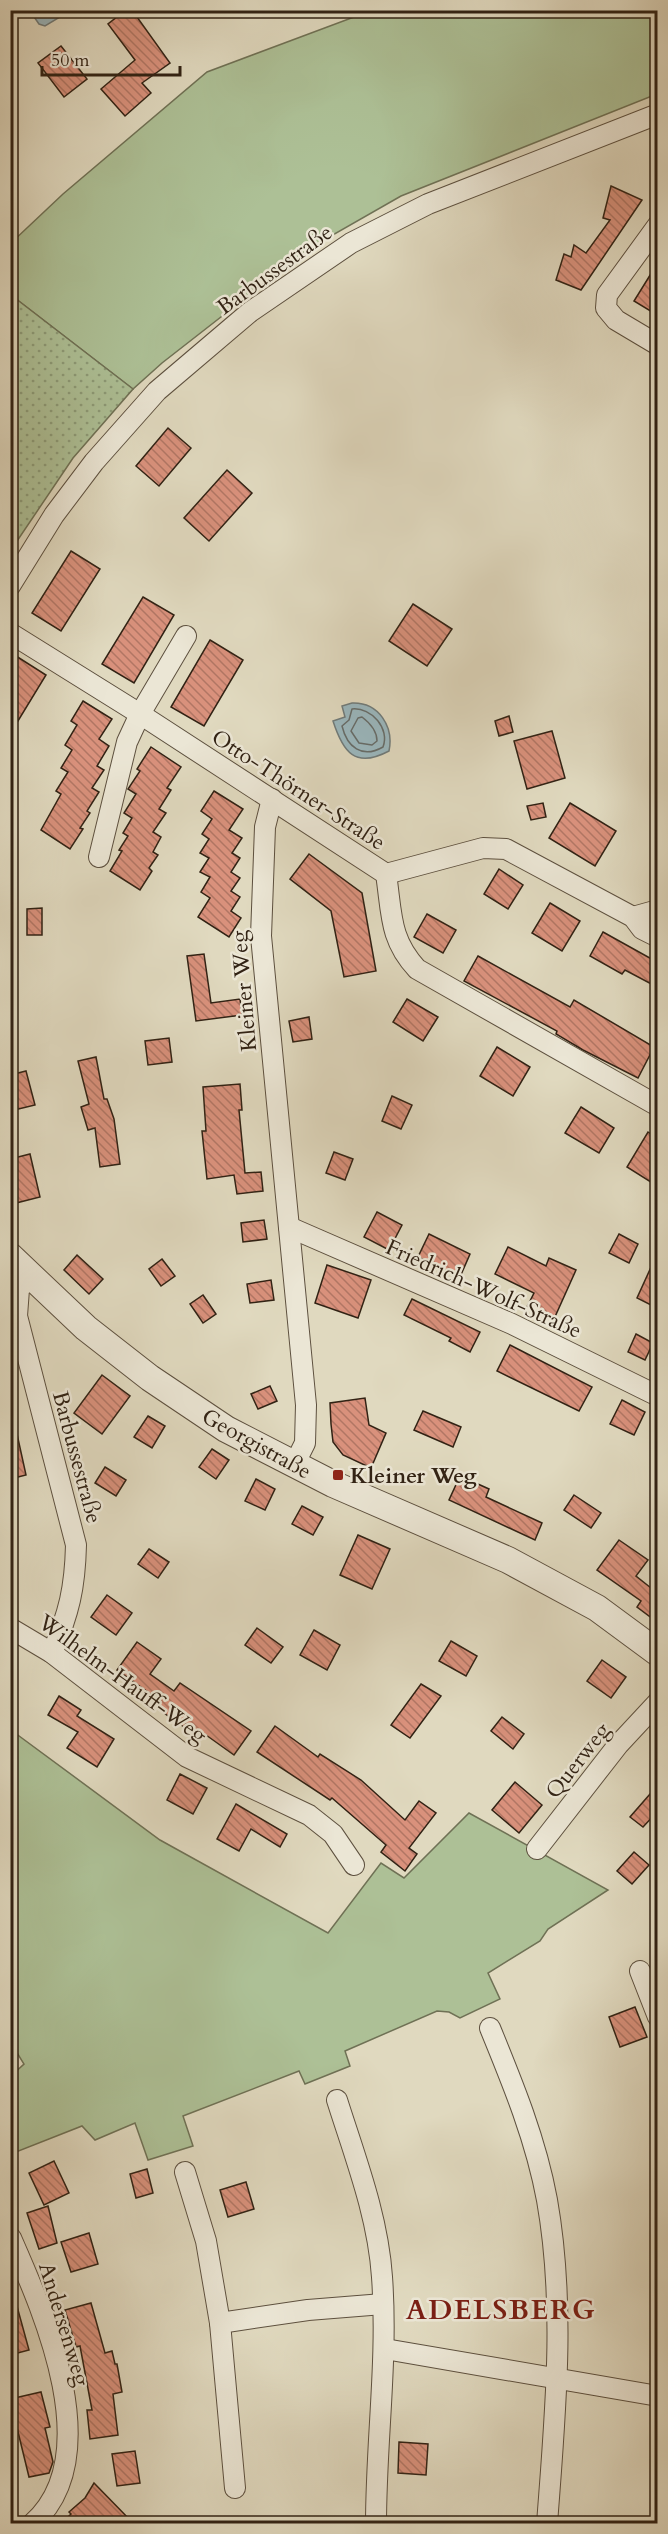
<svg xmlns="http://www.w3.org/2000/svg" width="668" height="2534" viewBox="0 0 668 2534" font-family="Cardo,serif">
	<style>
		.grass { fill: #adc096; stroke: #6f7155; stroke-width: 1.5 }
		.garden { fill: url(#garden-dots); stroke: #6f7155; stroke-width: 1.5 }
		.water { fill: #9ab7be; stroke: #707b7a; stroke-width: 1.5 }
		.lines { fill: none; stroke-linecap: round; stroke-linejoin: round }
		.shore { stroke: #666c69; stroke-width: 1.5 }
		.building { fill: url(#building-back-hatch); stroke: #312214; stroke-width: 1.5 }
		.minor-casing { stroke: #5d503f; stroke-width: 22 }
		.tertiary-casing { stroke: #5d503f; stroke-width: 28 }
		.minor { stroke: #ebe6d5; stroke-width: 20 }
		.tertiary { stroke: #ebe6d5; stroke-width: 26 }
		.poi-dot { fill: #8f2418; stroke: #ebe6d5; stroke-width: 2 }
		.labels { text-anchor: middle; stroke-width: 5; stroke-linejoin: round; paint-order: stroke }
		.street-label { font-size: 22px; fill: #312214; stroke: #ebe6d5 }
		.poi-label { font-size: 22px; font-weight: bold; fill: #312214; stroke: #ebe6d5; text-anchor: start }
		.district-label { font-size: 28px; font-weight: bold; letter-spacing: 1.5px; fill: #7a1f14; stroke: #ebe6d5 }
	</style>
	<defs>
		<pattern id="garden-dots" width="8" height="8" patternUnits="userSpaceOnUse" patternTransform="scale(1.5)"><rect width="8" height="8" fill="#adc096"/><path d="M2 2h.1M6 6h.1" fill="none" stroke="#8d9c79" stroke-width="1.8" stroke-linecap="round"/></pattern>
		<pattern id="building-back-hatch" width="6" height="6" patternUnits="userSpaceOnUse" patternTransform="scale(1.5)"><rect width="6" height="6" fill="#d9917c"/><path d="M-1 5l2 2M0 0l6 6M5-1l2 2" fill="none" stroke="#b17664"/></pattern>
	</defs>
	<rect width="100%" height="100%" fill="#e0d9bf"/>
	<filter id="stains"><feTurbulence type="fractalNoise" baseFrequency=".00333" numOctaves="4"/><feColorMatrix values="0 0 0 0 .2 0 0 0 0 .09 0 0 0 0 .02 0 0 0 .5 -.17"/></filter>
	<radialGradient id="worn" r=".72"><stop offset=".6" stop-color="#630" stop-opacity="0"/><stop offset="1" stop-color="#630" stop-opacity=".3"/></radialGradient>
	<!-- grass -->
	<g class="grass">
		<path d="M370 11H657V94L401 196 308 249 162 363 133 389 11 295V243L63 194 207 72Z"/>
		<path d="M11 1730 160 1840 328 1933 381 1863 404 1878 469 1813 608 1890 548 1929 540 1941 488 1973 500 1999 460 2018 449 2012 437 2011 345 2051 350 2066 305 2084 299 2071 183 2116 193 2146 148 2160 135 2123 95 2140 82 2126 11 2154V2076L24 2064 11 2043Z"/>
	</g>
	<!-- garden -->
	<path class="garden" d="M11 295 133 389 73 458 11 550Z"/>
	<!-- water -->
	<g class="water">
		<path d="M30 11V10L70 11 45 26 39 24Z"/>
		<path d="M352 703C379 702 394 727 389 751 355 769 343 752 333 721L345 717 342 706Z"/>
	</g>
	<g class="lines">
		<!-- shore -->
		<g class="shore">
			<path d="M352 709C372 707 390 729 383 747 362 759 347 747 342 726L349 720Z"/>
			<path d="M362 717C370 723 377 731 377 741L372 745 359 743 351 731 358 718Z"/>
		</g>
	</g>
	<!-- building -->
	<g class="building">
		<path d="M126 10H132L170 63 142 83 151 93 125 116 101 89 135 60 108 24Z"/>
		<path d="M61 46 87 79 64 97 38 63Z"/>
		<path d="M611 186 642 200 581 290 556 280 564 254 571 257 574 245 586 253 610 220 603 218Z"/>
		<path d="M657 264V315L634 301Z"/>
		<path d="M168 428 191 448 159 486 136 466Z"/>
		<path d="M227 470 252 493 209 541 184 518Z"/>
		<path d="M71 551 100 569 61 631 32 613Z"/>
		<path d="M143 597 174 615 134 683 102 664Z"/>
		<path d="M413 604 452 629 427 666 389 641Z"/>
		<path d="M210 640 243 660 204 726 171 707Z"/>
		<path d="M16 656 46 675 10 734V664Z"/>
		<path d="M83 701 112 719 99 739 109 746 97 766 104 770 92 788 99 792 87 811 90 813 80 828 83 829 70 849 41 830 61 794 56 791 68 772 61 768 72 750 65 745 77 725 71 721Z"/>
		<path d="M509 716 513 732 499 736 495 721Z"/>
		<path d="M552 731 565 778 527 789 514 741Z"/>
		<path d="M151 747 181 767 167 788 171 790 159 809 166 813 153 832 161 837 153 852 158 855 149 868 152 871 140 890 110 871 122 851 119 850 128 836 123 833 132 818 124 813 136 794 128 789 140 771 137 769Z"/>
		<path d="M214 791 243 809 229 830 242 838 232 853 240 858 231 872 240 878 231 891 240 897 231 911 241 918 229 937 198 917 210 898 201 892 210 877 200 872 209 858 200 853 209 839 202 834 212 819 201 811Z"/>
		<path d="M543 803 546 817 531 820 527 806Z"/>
		<path d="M570 803 616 831 595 866 549 838Z"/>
		<path d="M309 854 362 893 376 971 344 977 331 911 290 879Z"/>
		<path d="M499 869 523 885 508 909 484 894Z"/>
		<path d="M550 903 580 921 562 951 532 933Z"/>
		<path d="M42 908V935H27V909Z"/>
		<path d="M427 914 456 930 443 953 414 937Z"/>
		<path d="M603 932 657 962V987L625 970 622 974 590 956Z"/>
		<path d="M204 954 211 1003 240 999 242 1015 196 1021 187 956Z"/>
		<path d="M478 956 570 1007 574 1000 654 1047 638 1078 583 1050 556 1034 557 1031 464 981Z"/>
		<path d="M407 999 438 1017 423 1041 393 1022Z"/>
		<path d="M309 1017 312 1039 293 1042 289 1021Z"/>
		<path d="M169 1038 172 1062 148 1065 145 1041Z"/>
		<path d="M497 1047 530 1067 513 1096 480 1076Z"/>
		<path d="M96 1057 104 1099H107L114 1119 120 1164 100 1167 95 1128 88 1130 81 1107 89 1104 78 1061Z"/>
		<path d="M26 1071 35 1105 10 1111V1075Z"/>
		<path d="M240 1084 242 1110H239L245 1173 261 1172 263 1191 237 1194 234 1175 207 1179 202 1131H206L203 1087Z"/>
		<path d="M392 1096 412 1105 401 1129 382 1121Z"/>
		<path d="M581 1107 614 1128 599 1153 565 1133Z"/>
		<path d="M648 1132 657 1138V1186L627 1167Z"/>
		<path d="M334 1152 353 1159 345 1180 326 1173Z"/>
		<path d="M30 1154 40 1197 16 1203 10 1182V1159Z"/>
		<path d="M377 1212 402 1225 389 1250 364 1237Z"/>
		<path d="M264 1220 267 1239 243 1242 241 1223Z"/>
		<path d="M429 1234 470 1254 460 1277 418 1257Z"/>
		<path d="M619 1234 638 1244 629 1263 609 1253Z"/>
		<path d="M508 1247 546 1266 549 1258 576 1270 554 1319 527 1307 534 1293 495 1274Z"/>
		<path d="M657 1254V1308L637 1298Z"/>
		<path d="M77 1255 103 1279 89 1294 64 1270Z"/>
		<path d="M162 1259 175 1276 161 1286 149 1269Z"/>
		<path d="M327 1265 371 1280 358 1318 315 1303Z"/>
		<path d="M271 1280 274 1300 250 1303 247 1284Z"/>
		<path d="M203 1295 216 1314 203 1323 190 1304Z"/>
		<path d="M412 1299 480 1332 470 1352 449 1341 451 1338 404 1315Z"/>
		<path d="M636 1334 653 1343 645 1360 628 1352Z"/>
		<path d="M510 1345 592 1387 579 1411 497 1371Z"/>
		<path d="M102 1375 130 1396 102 1434 74 1413Z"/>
		<path d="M270 1386 277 1401 258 1409 251 1394Z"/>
		<path d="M365 1398 369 1425 386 1433 371 1468 343 1455 333 1442 331 1424 330 1403Z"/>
		<path d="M622 1400 645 1412 634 1435 610 1424Z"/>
		<path d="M423 1411 461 1427 453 1447 414 1430Z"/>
		<path d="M148 1416 165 1426 152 1448 134 1437Z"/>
		<path d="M17 1434 26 1475 10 1479V1435Z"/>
		<path d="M212 1449 229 1460 216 1479 199 1467Z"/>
		<path d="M105 1467 126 1480 116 1496 95 1483Z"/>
		<path d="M460 1476 489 1489 486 1497 542 1523 535 1540 449 1500Z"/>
		<path d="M256 1479 275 1489 265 1510 245 1501Z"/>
		<path d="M574 1495 601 1513 591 1528 564 1510Z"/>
		<path d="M302 1506 323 1517 313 1535 292 1524Z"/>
		<path d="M358 1535 390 1549 372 1589 340 1575Z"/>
		<path d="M619 1540 648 1560 636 1576 651 1588 657 1579V1622L637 1607 641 1601 597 1570Z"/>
		<path d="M149 1549 169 1562 158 1578 138 1564Z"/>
		<path d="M107 1595 132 1613 116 1635 91 1617Z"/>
		<path d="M257 1628 283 1647 271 1663 245 1645Z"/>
		<path d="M314 1630 340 1645 327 1670 300 1655Z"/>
		<path d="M451 1641 477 1656 466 1676 439 1661Z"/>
		<path d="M137 1642 161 1659 150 1674 174 1691 180 1683 251 1731 234 1755 206 1735 205 1737 186 1724 184 1727 161 1711 162 1709 149 1700 152 1695 117 1670Z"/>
		<path d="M602 1660 626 1677 611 1698 587 1681Z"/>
		<path d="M421 1684 441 1696 410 1738 391 1725Z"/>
		<path d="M59 1696 81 1710 77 1716 114 1739 97 1767 67 1748 78 1732 48 1715Z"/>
		<path d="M502 1717 524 1734 513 1749 491 1731Z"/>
		<path d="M275 1726 318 1757 320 1754 361 1780 405 1820 419 1801 436 1813 409 1848 417 1854 405 1871 381 1852 386 1845 332 1798 330 1800 257 1752Z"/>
		<path d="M180 1774 207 1788 193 1814 167 1800Z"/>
		<path d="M515 1782 542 1805 519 1833 492 1810Z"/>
		<path d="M657 1786V1812L643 1827 630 1817Z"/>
		<path d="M236 1804 287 1834 280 1847 251 1829 239 1851 217 1839Z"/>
		<path d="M634 1852 649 1865 632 1884 617 1871Z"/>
		<path d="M635 2007 647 2037 620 2047 609 2017Z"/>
		<path d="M54 2161 69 2193 44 2205 29 2173Z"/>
		<path d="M147 2169 153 2193 136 2198 130 2174Z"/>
		<path d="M246 2182 254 2209 228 2217 220 2190Z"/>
		<path d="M48 2206 57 2243 39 2249 27 2213Z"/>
		<path d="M89 2233 98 2264 71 2272 61 2242Z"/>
		<path d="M15 2299 29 2350 10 2355V2300Z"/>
		<path d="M91 2303 105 2353 112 2351 115 2364H117L122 2392 113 2394 118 2435 90 2439 87 2410H92L80 2346 76 2347 65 2310Z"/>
		<path d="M41 2392 50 2427 45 2428 53 2462 49 2473 29 2477 10 2399Z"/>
		<path d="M399 2442 428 2444 426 2475 398 2473Z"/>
		<path d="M135 2451 140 2483 117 2486 112 2454Z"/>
		<path d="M94 2483 133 2523H62L71 2514 69 2512 85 2498Z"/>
	</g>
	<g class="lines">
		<defs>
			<g id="minor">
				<path d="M658 225 607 295 606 308 616 320 658 345"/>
				<path d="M10 586 54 515 94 462 157 391 250 312 351 243 428 204 658 114"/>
				<path d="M10 633 140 714 386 874C392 913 389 939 417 969L658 1106"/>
				<path d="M272 799 265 827 261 936 306 1405 305 1443 294 1465"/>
				<path d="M99 857 127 742 140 714 186 636"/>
				<path d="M386 874 483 848 506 849 633 917 642 929 658 937"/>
				<path d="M633 917 658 910"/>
				<path d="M289 1227 512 1324 658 1396"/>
				<path d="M30 1276 19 1289 17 1316 76 1545C75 1588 69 1613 52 1653"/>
				<path d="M10 1628 52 1653 187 1757 309 1815 333 1834 354 1865"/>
				<path d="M537 1849 618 1745 658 1702"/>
				<path d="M640 1971 658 2017"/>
				<path d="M490 2028C513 2084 536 2140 547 2200 566 2307 555 2416 547 2524"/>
				<path d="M337 2100C355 2157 378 2216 382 2277 388 2359 376 2441 376 2524"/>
				<path d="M185 2172 206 2241 220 2323 235 2488"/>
				<path d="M11 2238C44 2313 108 2457 32 2524"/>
				<path d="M220 2323 308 2310 383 2304"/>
				<path d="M385 2349 658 2396"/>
			</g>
			<path id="tertiary" d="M10 1256 86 1328 150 1378 226 1429 333 1484 508 1560 597 1608 658 1653"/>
		</defs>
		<!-- minor casing -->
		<use href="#minor" class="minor-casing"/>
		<!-- tertiary casing -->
		<use href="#tertiary" class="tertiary-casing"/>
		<!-- minor -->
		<use href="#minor" class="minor"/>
		<!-- tertiary -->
		<use href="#tertiary" class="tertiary"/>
	</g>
	<!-- markers -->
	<rect class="poi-dot" x="332" y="1469" width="12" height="12" rx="3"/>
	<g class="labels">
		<!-- street labels -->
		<g class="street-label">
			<text transform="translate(274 269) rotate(-36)" y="8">Barbussestraße</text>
			<text transform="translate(299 789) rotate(33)" y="8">Otto-Thörner-Straße</text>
			<text transform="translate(243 991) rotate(-95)" y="8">Kleiner Weg</text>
			<text transform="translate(484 1288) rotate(24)" y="8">Friedrich-Wolf-Straße</text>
			<text transform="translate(257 1443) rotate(29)" y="8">Georgistraße</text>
			<text transform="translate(78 1457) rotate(75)" y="8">Barbussestraße</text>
			<text transform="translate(123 1678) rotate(36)" y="8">Wilhelm-Hauff-Weg</text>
			<text transform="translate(577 1760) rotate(-52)" y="8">Querweg</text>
			<text transform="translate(65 2324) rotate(73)" y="8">Andersenweg</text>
		</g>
		<!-- poi labels -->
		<g class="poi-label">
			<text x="350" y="1483">Kleiner Weg</text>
		</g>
		<!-- district labels -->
		<g class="district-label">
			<text x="501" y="2319">ADELSBERG</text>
		</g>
	</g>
	<!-- margin -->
	<rect width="668" height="2534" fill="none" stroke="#e0d9bf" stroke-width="36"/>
	<rect x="12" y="12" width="644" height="2510" fill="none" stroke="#312214" stroke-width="3"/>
	<rect x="18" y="18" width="632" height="2498" fill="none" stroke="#312214" stroke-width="1.5"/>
	<!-- scale -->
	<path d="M42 66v9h138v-9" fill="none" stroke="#312214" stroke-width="3"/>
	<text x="51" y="66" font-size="18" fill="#312214" stroke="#ebe6d5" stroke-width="4.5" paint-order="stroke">50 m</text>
	<rect width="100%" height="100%" filter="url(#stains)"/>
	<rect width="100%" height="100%" fill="url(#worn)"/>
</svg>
